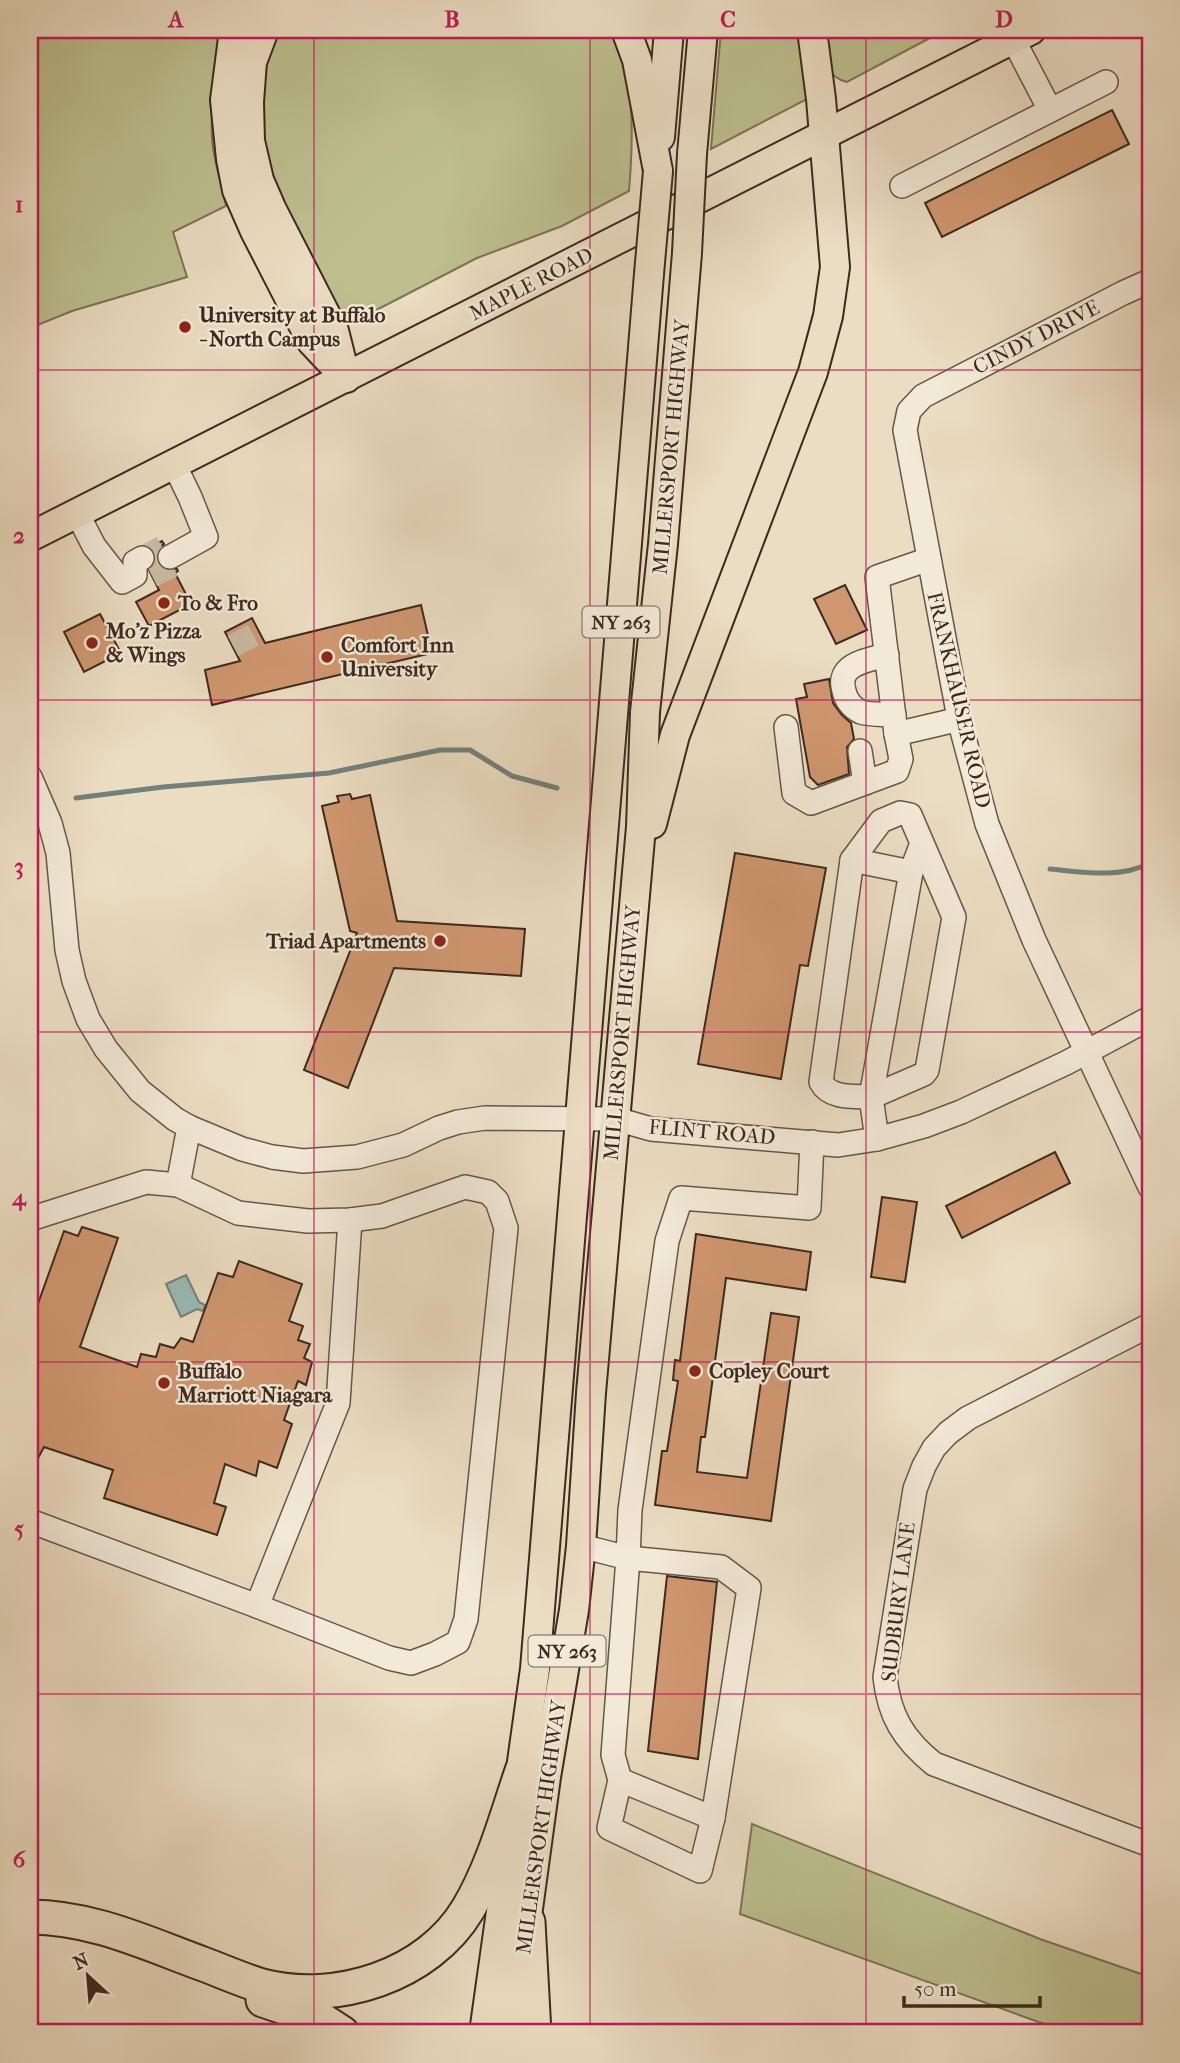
<svg xmlns="http://www.w3.org/2000/svg" width="1180" height="2063" viewBox="0 0 1180 2063" font-family="'IM FELL French Canon',serif">
	<style>
		.green { fill: #bdbf8f; stroke: #7d7457; stroke-width: 2 }
		.water { fill: #99bbb8; stroke: #74817b; stroke-width: 2 }
		.lines { fill: none; stroke-linecap: round; stroke-linejoin: round }
		.stream { stroke: #74817b; stroke-width: 5 }
		.building { fill: #cf9770; stroke: #3d291f; stroke-width: 2 }
		.minor-tunnel { stroke: #c8b9a1; stroke-width: 23; stroke-dasharray: 23 11; stroke-linecap: butt }
		.minor-casing { stroke: #685648; stroke-width: 26 }
		.major-casing { stroke: #3d291f; stroke-width: 32 }
		.highway-casing { stroke: #3d291f; stroke-width: 37 }
		.minor { stroke: #f2e9d7; stroke-width: 23 }
		.major { stroke: #ebddc2; stroke-width: 28 }
		.highway { stroke: #ebddc2; stroke-width: 33 }
		.major-bridge-casing { stroke: #3d291f; stroke-width: 32; stroke-linecap: butt }
		.major-bridge { stroke: #ebddc2; stroke-width: 28 }
		.grid { fill: none; stroke: #c2185b; stroke-width: 2; stroke-opacity: 0.55 }
		.poi-dot { fill: #8f2418; stroke: #f2e9d7; stroke-width: 2.5 }
		.labels { text-anchor: middle; stroke-width: 5; stroke-linejoin: round; paint-order: stroke }
		.shield { fill: #f2e9d7; stroke: #736356; stroke-width: 2 }
		.shield-label { font-size: 19px; font-weight: bold; fill: #3d291f }
		.street-label { font-size: 21px; fill: #3d291f; stroke: #f2e9d7 }
		.poi-label { font-size: 21px; font-weight: bold; fill: #3d291f; stroke: #f2e9d7; text-anchor: start }
		.neatline { fill: none; stroke: #c2185b; stroke-width: 2.5 }
		.grid-label { font-size: 23px; text-anchor: middle; font-weight: bold; fill: #c2185b }
	</style>
	<rect width="100%" height="100%" fill="#ebddc2"/>
	<filter id="stains"><feTurbulence type="fractalNoise" baseFrequency=".00286" numOctaves="4"/><feColorMatrix values="0 0 0 0 .2 0 0 0 0 .09 0 0 0 0 .02 0 0 0 .5 -.17"/></filter>
	<radialGradient id="worn" r=".72"><stop offset=".6" stop-color="#630" stop-opacity="0"/><stop offset="1" stop-color="#630" stop-opacity=".3"/></radialGradient>
	<!-- green -->
	<g class="green">
		<path d="M30 30H226C217 69 208 108 213 148 216 167 222 187 226 206L173 232 187 277 72 311 30 328Z"/>
		<path d="M274 30H614C636 72 633 144 629 191L562 226 477 258 361 318H350L347 321 328 295 275 188 261 132 258 103 269 41Z"/>
		<path d="M721 30H801L809 98 711 149Z"/>
		<path d="M824 30H945L847 82C820 75 826 53 824 30Z"/>
		<path d="M752 1824 1040 1939 1150 1977V2033H1069L740 1914Z"/>
	</g>
	<!-- water -->
	<path class="water" d="M186 1275 199 1302 205 1305 203 1311 197 1309 181 1317 166 1284Z"/>
	<g class="lines">
		<!-- stream -->
		<g class="stream">
			<path d="M76 798 163 787 329 773 440 750H470L512 776 557 788"/>
			<path d="M1050 869C1083 872 1119 879 1150 863"/>
		</g>
	</g>
	<!-- building -->
	<g class="building">
		<path d="M1112 110 1129 144 942 237 925 203Z"/>
		<path d="M162 541 164 544 158 549 156 556 158 563 163 569H177L178 571 175 573 191 604 149 626 136 602 159 590 149 570 156 559 150 547Z"/>
		<path d="M845 585 867 630 836 644 814 599Z"/>
		<path d="M421 605 432 653 212 705 205 670 240 661 225 632 252 618 265 643Z"/>
		<path d="M100 614 121 653 84 672 64 632Z"/>
		<path d="M829 679 833 703 842 715 851 723 854 739 847 747 849 774 818 785 810 777 796 699 807 697 804 684Z"/>
		<path d="M350 794 352 799 370 795 397 921 525 929 521 976 394 968 348 1088 304 1070 357 933 350 931 322 806 339 802 337 796Z"/>
		<path d="M735 853 826 868 808 966 800 965 781 1079 698 1064Z"/>
		<path d="M1055 1152 1070 1183 962 1238 946 1206Z"/>
		<path d="M882 1197 917 1202 905 1282 871 1277Z"/>
		<path d="M82 1227 118 1238 80 1347 137 1367 141 1354 156 1357 160 1344 174 1348 181 1338 193 1342 218 1273 233 1277 239 1261 302 1284 289 1321 303 1326 298 1340 310 1344 304 1358 312 1362 306 1385 298 1381 284 1420 292 1424 277 1468 259 1461 256 1476 225 1464 214 1503 226 1507 217 1535 104 1498 113 1470 44 1447 30 1473V1326L64 1231 78 1236Z"/>
		<path d="M696 1234 811 1252 806 1290 726 1278 705 1437H701L697 1472 747 1478 771 1313 799 1317 771 1521 655 1505 662 1451H667L678 1381 673 1380 675 1360 680 1361Z"/>
		<path d="M667 1576 717 1582 698 1759 648 1751Z"/>
	</g>
	<g class="lines">
		<!-- minor-tunnel -->
		<g class="minor-tunnel">
			<path d="M142 558 164 546"/>
			<path d="M152 576 174 565"/>
			<path d="M233 646 259 632"/>
		</g>
		<defs>
			<g id="minor">
				<path d="M1013 39 1050 110"/>
				<path d="M902 186 1106 82"/>
				<path d="M1150 281 1123 293 923 396 909 411 905 430 960 723 987 824 1034 940 1150 1187"/>
				<path d="M77 513 94 546 122 582 135 575V562L142 558"/>
				<path d="M170 557 206 537 190 497 174 464"/>
				<path d="M887 655C867 660 836 664 844 691 846 700 852 708 861 712 870 715 884 714 894 715"/>
				<path d="M786 727 794 793 811 803 897 771 901 759 896 734 960 719"/>
				<path d="M896 734 877 577 929 559"/>
				<path d="M860 751 865 783"/>
				<path d="M30 777 50 823 58 853 67 950 74 981 88 1019 106 1049 140 1091 175 1119 189 1127 242 1149 272 1157 303 1161 357 1157 403 1145 439 1128 458 1122 485 1118 616 1119 651 1129 838 1145 877 1139 924 1126 961 1112 1066 1063 1150 1018"/>
				<path d="M852 860 911 872"/>
				<path d="M877 1139 871 1097 924 1074 927 1070 954 917 910 815 900 813 881 821 852 860 821 1082C830 1099 854 1096 871 1097L911 872 922 843"/>
				<path d="M178 1185 189 1127"/>
				<path d="M30 1219 146 1182 178 1185 238 1213 308 1221 350 1220 382 1216 465 1187 488 1192 497 1201 506 1228 466 1619 458 1642 435 1654 411 1663 389 1658 257 1606 30 1521"/>
				<path d="M1150 1325 968 1418 948 1433 934 1448 924 1466 915 1489 885 1677C889 1716 904 1740 934 1764L1150 1845"/>
				<path d="M581 1546 628 1558 630 1510 667 1241 681 1198 809 1208 812 1142"/>
				<path d="M628 1558 721 1567 749 1588 713 1818 620 1780 613 1755Z"/>
				<path d="M257 1606 338 1403 350 1220"/>
				<path d="M620 1780 609 1828 700 1871 713 1818"/>
			</g>
			<g id="major">
				<path d="M236 30 233 38 225 100 231 159 237 190 255 231 312 342 346 378"/>
				<path d="M264 30 252 62 249 102 250 141 259 180 272 210 334 331 345 375"/>
				<path d="M626 30 637 60 658 171"/>
				<path d="M660 137 669 30"/>
				<path d="M692 154 703 30"/>
				<path d="M30 537 1031 30"/>
				<path d="M652 824 675 735 813 372 828 316 835 267 821 99 812 30"/>
				<path d="M484 2033 535 1669 649 274"/>
				<path d="M511 2033 546 1777 574 1610 581 1546 591 1393 641 827 645 712 663 544 687 253"/>
			</g>
			<g id="highway">
				<path d="M30 1917C91 1917 146 1943 203 1964 222 1971 242 1980 262 1986 336 2005 428 1976 468 1909 493 1867 506 1818 522 1771"/>
				<path d="M528 1922 534 2033"/>
				<path d="M263 2000 322 2020 342 2033"/>
			</g>
		</defs>
		<!-- minor casing -->
		<use href="#minor" class="minor-casing"/>
		<!-- major casing -->
		<use href="#major" class="major-casing"/>
		<!-- highway casing -->
		<use href="#highway" class="highway-casing"/>
		<!-- minor -->
		<use href="#minor" class="minor"/>
		<!-- major -->
		<use href="#major" class="major"/>
		<!-- highway -->
		<use href="#highway" class="highway"/>
		<defs>
			<g id="major-bridge">
				<path d="M687 253 692 154"/>
				<path d="M649 274 658 171"/>
			</g>
		</defs>
		<!-- major-bridge casing -->
		<use href="#major-bridge" class="major-bridge-casing"/>
		<!-- major-bridge -->
		<use href="#major-bridge" class="major-bridge"/>
	</g>
	<!-- grid -->
	<path class="grid" d="M314 30V2033M590 30V2033M866 30V2033M30 370H1150M30 700H1150M30 1032H1150M30 1362H1150M30 1694H1150"/>
	<!-- markers -->
	<g class="poi-dot">
		<circle cx="185" cy="327" r="7"/>
		<circle cx="164" cy="603" r="7"/>
		<circle cx="92" cy="643" r="7"/>
		<circle cx="327" cy="657" r="7"/>
		<circle cx="440" cy="941" r="7"/>
		<circle cx="695" cy="1371" r="7"/>
		<circle cx="164" cy="1383" r="7"/>
	</g>
	<g class="labels">
		<!-- shield labels -->
		<g class="shield">
			<rect x="582.5" y="606.5" width="77" height="31" rx="5"/>
			<rect x="528.5" y="1635.5" width="77" height="31" rx="5"/>
		</g>
		<g class="shield-label">
			<text x="621" y="629">NY 263</text>
			<text x="567" y="1658">NY 263</text>
		</g>
		<!-- street labels -->
		<g class="street-label">
			<text transform="translate(531 284) rotate(-27)" y="7">MAPLE ROAD</text>
			<text transform="translate(1036 337) rotate(-27)" y="7">CINDY DRIVE</text>
			<text transform="translate(671 447) rotate(-85)" y="7">MILLERSPORT HIGHWAY</text>
			<text transform="translate(959 700) rotate(77)" y="7">FRANKHAUSER ROAD</text>
			<text transform="translate(622 1033) rotate(-85)" y="7">MILLERSPORT HIGHWAY</text>
			<text transform="translate(712 1132) rotate(5)" y="7">FLINT ROAD</text>
			<text transform="translate(898 1602) rotate(-83)" y="7">SUDBURY LANE</text>
			<text transform="translate(541 1827) rotate(-82)" y="7">MILLERSPORT HIGHWAY</text>
		</g>
		<!-- poi labels -->
		<g class="poi-label">
			<text x="199" y="322">University at Buffalo<tspan x="199" dy="24">- North Campus</tspan></text>
			<text x="178" y="610">To &amp; Fro</text>
			<text x="106" y="638">Mo'z Pizza<tspan x="106" dy="24">&amp; Wings</tspan></text>
			<text x="341" y="652">Comfort Inn<tspan x="341" dy="24">University</tspan></text>
			<text x="426" y="948" text-anchor="end">Triad Apartments</text>
			<text x="178" y="1378">Buffalo<tspan x="178" dy="24">Marriott Niagara</tspan></text>
			<text x="709" y="1378">Copley Court</text>
		</g>
	</g>
	<!-- margin -->
	<rect width="1180" height="2063" fill="none" stroke="#ebddc2" stroke-width="77"/>
	<!-- north arrow -->
	<g transform="translate(88 1976) rotate(334)" stroke="#f2e9d7" stroke-width="5" paint-order="stroke">
	<path d="M0-5L12 26L0 18L-12 26Z" fill="#3d291f"/>
	<text y="-10" font-size="19" font-weight="bold" text-anchor="middle" fill="#3d291f">N</text>
	</g>
	<!-- scale -->
	<path d="M904 1996v10h136v-10" fill="none" stroke="#3d291f" stroke-width="3.5"/>
	<text x="914" y="1996" font-size="21" fill="#3d291f" stroke="#f2e9d7" stroke-width="5" paint-order="stroke">50 m</text>
	<rect x="38" y="38" width="1104" height="1986" class="neatline"/>
	<g class="grid-label">
		<text x="176" y="27">A</text>
		<text x="452" y="27">B</text>
		<text x="728" y="27">C</text>
		<text x="1004" y="27">D</text>
		<text x="19" y="212">1</text>
		<text x="19" y="543">2</text>
		<text x="19" y="874">3</text>
		<text x="19" y="1205">4</text>
		<text x="19" y="1536">5</text>
		<text x="19" y="1867">6</text>
	</g>
	<rect width="100%" height="100%" filter="url(#stains)"/>
	<rect width="100%" height="100%" fill="url(#worn)"/>
</svg>
